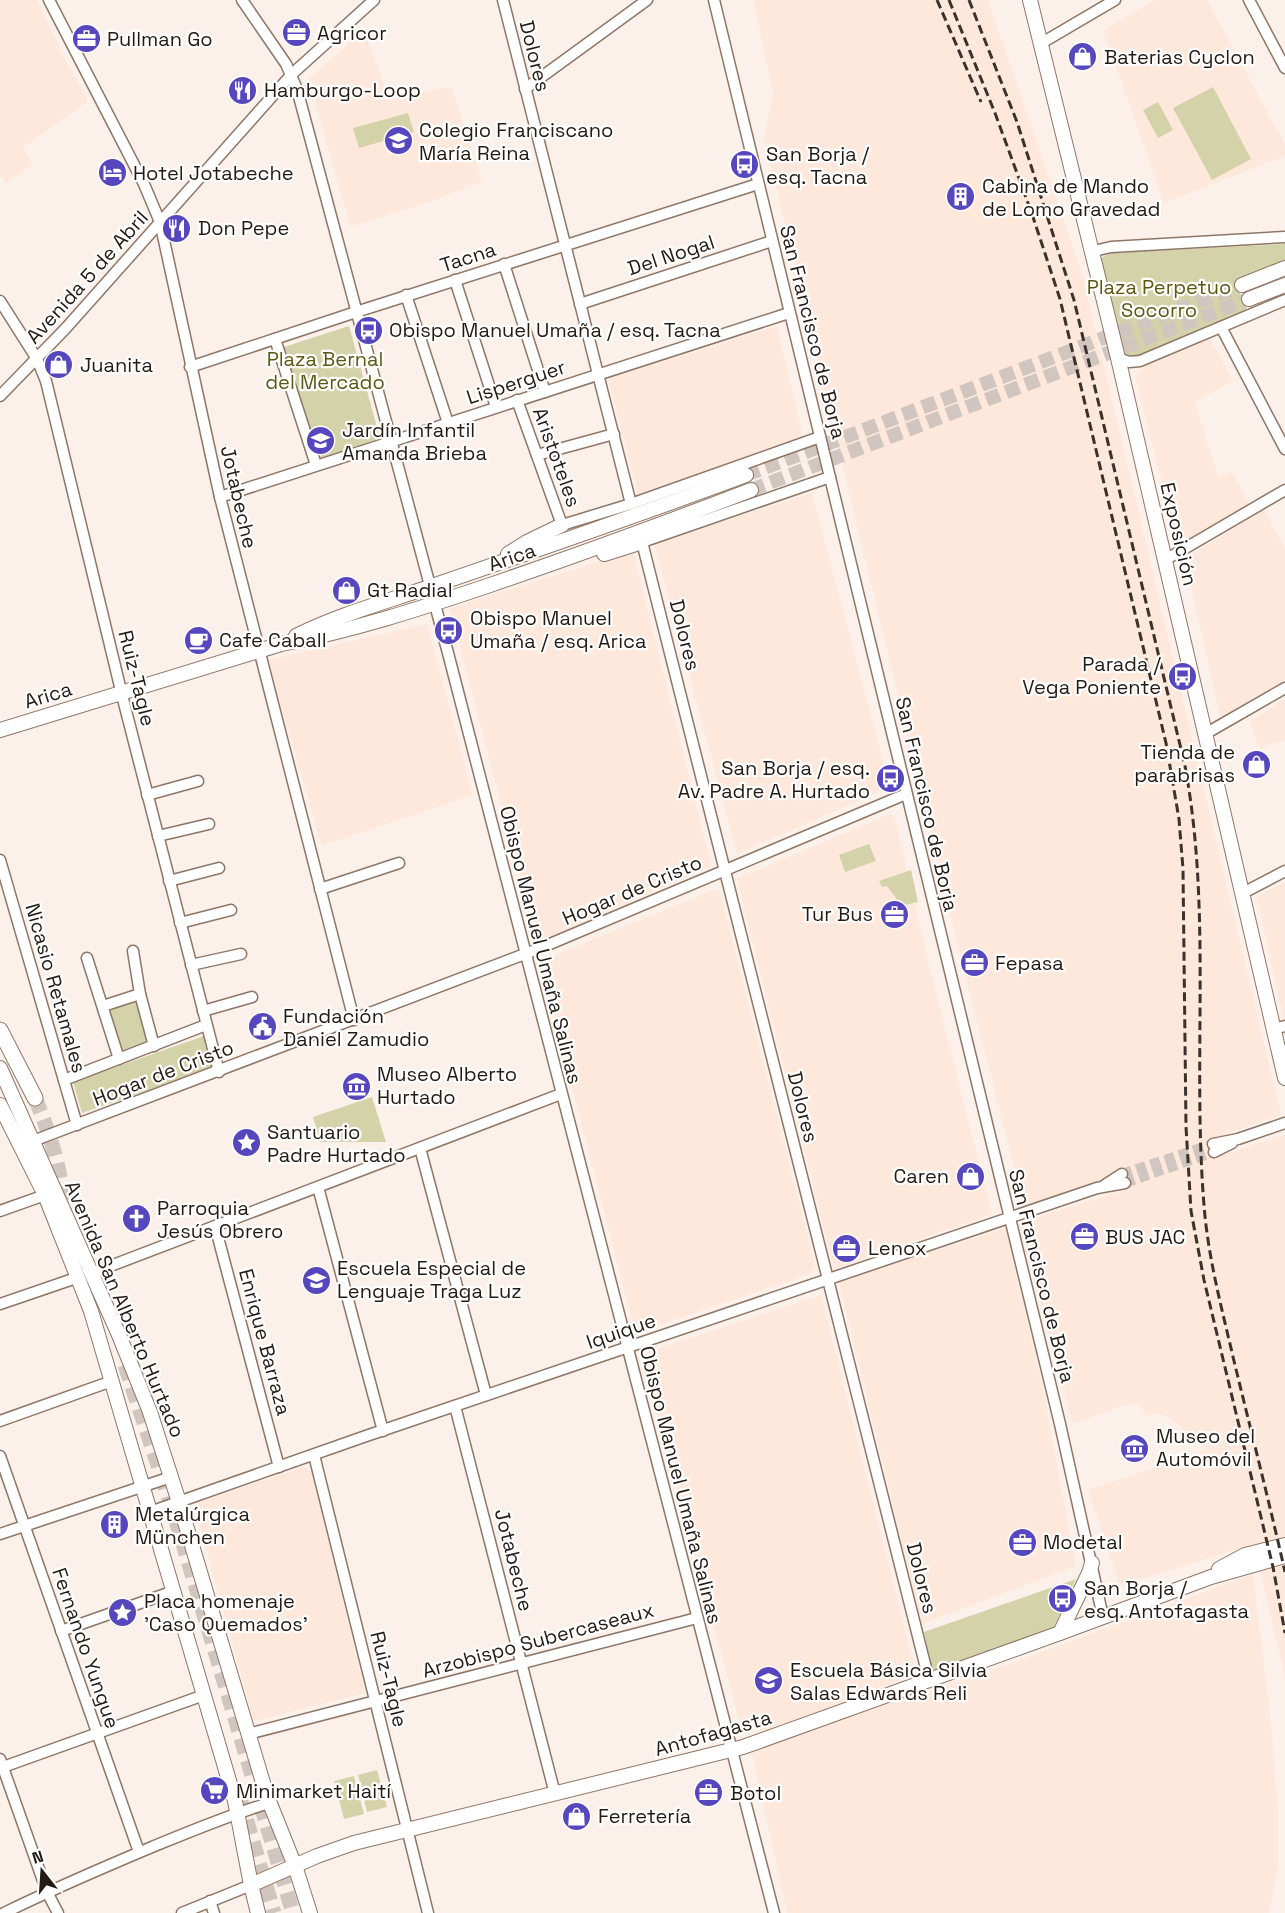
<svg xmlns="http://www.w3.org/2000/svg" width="1285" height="1913" viewBox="0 0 1285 1913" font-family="'Space Grotesk',sans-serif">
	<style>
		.built { fill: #fde8db }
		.green { fill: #d3d2a8 }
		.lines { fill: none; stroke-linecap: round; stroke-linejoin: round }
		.minor-tunnel { stroke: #d1c6bf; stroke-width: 10; stroke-dasharray: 10 5; stroke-linecap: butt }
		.major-tunnel { stroke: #d1c6bf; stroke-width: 14; stroke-dasharray: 14 7; stroke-linecap: butt }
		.highway-tunnel { stroke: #d1c6bf; stroke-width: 15; stroke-dasharray: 15 8; stroke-linecap: butt }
		.minor-casing { stroke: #8e7667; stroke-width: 13 }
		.major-casing { stroke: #8e7667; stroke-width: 16 }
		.highway-casing { stroke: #8e7667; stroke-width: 17 }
		.minor { stroke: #fff; stroke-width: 10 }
		.major { stroke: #fff; stroke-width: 14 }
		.highway { stroke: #fff; stroke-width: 15 }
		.rail { stroke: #3c322c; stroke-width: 3; stroke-dasharray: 9 4.5; stroke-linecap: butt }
		.labels { text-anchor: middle; stroke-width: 4.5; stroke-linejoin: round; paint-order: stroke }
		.poi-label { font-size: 20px; fill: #241a14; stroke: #fff; text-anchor: start }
		.street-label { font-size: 20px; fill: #241a14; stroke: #fff }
		.park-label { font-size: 20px; fill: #5c5811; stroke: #fff }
	</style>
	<rect width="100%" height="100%" fill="#fcf1ea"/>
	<!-- built -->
	<g class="built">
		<path d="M0 0H37L67 63 88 101 23 148 33 164 6 183 0 174Z"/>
		<path d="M753 0H988L1082 273 1281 1115 1213 1138 1214 1158 1285 1134V1537L1254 1544 1120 1586 1088 1490 1205 1450 1204 1446 1170 1418 1157 1413 1145 1416 1141 1406 1131 1403 1073 1424 1018 1223 1125 1190 1119 1178 1024 1206 962 963 764 138 773 93Z"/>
		<path d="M1155 0H1207L1285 145V156L1164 203 1103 30Z"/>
		<path d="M364 30 390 100 451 86 482 181 432 201 350 227 309 79Z"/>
		<path d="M777 326 803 437 638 494 608 379Z"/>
		<path d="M1210 339 1233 381 1195 402 1218 476 1232 472 1249 505 1178 548 1135 376 1145 366Z"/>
		<path d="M812 493 890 787 737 854 654 543Z"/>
		<path d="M1264 509 1285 549V680L1220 717 1185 559Z"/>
		<path d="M633 551 711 866 537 943 450 608Z"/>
		<path d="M427 624 473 795 322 846 268 660Z"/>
		<path d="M1285 699V740L1259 748 1250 721Z"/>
		<path d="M890 814 895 818 931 973 992 1214 834 1269 737 879Z"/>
		<path d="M1285 882V1022H1284L1257 897Z"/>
		<path d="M716 889 720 892 815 1266 810 1274 635 1333 541 965 545 959Z"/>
		<path d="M1005 1228 1042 1385 1076 1566 922 1624 839 1282Z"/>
		<path d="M821 1295 916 1674 761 1734 759 1728 743 1735 641 1354Z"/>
		<path d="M304 1467 312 1472 365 1693 254 1721 195 1508 198 1502Z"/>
		<path d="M1285 1564V1678L1260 1570Z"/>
		<path d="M1253 1574 1271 1723 1278 1814V1865L1269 1913H787L751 1749 990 1671Z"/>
	</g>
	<!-- green -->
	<g class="green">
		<path d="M1213 87 1251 159 1212 180 1173 108Z"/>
		<path d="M1158 102 1173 130 1158 138 1143 110Z"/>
		<path d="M408 113 414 132 359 148 353 128Z"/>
		<path d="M1285 244V263L1236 283 1248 312 1135 360 1123 356 1100 258 1111 253Z"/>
		<path d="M349 326 380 438 317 459 281 348Z"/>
		<path d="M869 844 876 861 845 872 839 855Z"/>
		<path d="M911 870 918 902 905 905 899 902 887 886 882 887 879 881Z"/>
		<path d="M137 998 149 1041 123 1050 108 1007Z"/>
		<path d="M204 1036 212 1069 82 1113 73 1082Z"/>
		<path d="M372 1097 386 1142H320L313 1117Z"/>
		<path d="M1076 1579 1052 1631 933 1674 924 1632Z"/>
		<path d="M377 1770 387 1807 367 1812 358 1775Z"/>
		<path d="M354 1776 364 1814 344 1819 334 1781Z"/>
	</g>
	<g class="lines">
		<!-- minor-tunnel -->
		<g class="minor-tunnel">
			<path d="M1122 1174 1213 1144"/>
			<path d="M1125 1183 1214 1152"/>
		</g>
		<!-- major-tunnel -->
		<g class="major-tunnel">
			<path d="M746 475 1242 285"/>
			<path d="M751 490 1249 299"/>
		</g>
		<!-- highway-tunnel -->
		<g class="highway-tunnel">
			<path d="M35 1098C51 1136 62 1172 65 1214"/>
			<path d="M125 1365 175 1517 293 1913"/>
			<path d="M240 1798 274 1913"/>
		</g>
		<defs>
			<g id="minor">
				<path d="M49 0 144 184 160 222 220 497 354 1020"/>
				<path d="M242 0 286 64 297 89 448 653 774 1913"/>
				<path d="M503 0 631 504"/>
				<path d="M714 0 1060 1424 1103 1617"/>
				<path d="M1249 0 1285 68"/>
				<path d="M1040 44 1115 0"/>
				<path d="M525 89 647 0"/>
				<path d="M1092 256 1098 250 1111 247 1285 237"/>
				<path d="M504 264 545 392"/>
				<path d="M455 280 496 407"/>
				<path d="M406 295 448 423"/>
				<path d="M0 301 37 359 46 381 124 703 219 1072"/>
				<path d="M580 304 772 241"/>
				<path d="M1221 327 1285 449"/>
				<path d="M275 339 316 465"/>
				<path d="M1118 358 1129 362 1140 361 1285 300"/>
				<path d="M190 367 356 312 758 184"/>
				<path d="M0 396 66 328 292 74 374 0"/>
				<path d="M517 400 562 525 631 504 820 437"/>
				<path d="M537 455 614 434"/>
				<path d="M830 477 642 542 929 1680"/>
				<path d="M220 497 789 313"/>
				<path d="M1165 560 1285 490"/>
				<path d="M1205 734 1285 688"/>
				<path d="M147 795 198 781"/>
				<path d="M158 836 209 824"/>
				<path d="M0 860 77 1125"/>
				<path d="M169 881 219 868"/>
				<path d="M320 889 399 863"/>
				<path d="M1243 893 1285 871"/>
				<path d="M180 923 231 910"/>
				<path d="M133 951 140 994 154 1046"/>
				<path d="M87 958 119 1059"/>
				<path d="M191 965 241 954"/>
				<path d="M103 1006 140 994"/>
				<path d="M203 1011 252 997"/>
				<path d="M1273 1029 1285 1026"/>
				<path d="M64 1080 206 1025"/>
				<path d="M33 1141 538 949 906 794"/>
				<path d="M1213 1144 1238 1139 1285 1123"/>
				<path d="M420 1148 486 1395"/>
				<path d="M1214 1152 1232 1143"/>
				<path d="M1105 1185 1122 1174"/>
				<path d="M318 1187 383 1431"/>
				<path d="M0 1211 45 1195"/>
				<path d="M215 1226 279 1467"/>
				<path d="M92 1273 561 1094"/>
				<path d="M0 1304 79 1277"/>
				<path d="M455 1406 555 1794"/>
				<path d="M0 1421 112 1381"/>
				<path d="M314 1455 428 1913"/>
				<path d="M0 1456 139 1852"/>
				<path d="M150 1512 366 1436 1097 1188 1125 1183"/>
				<path d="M0 1534 171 1477"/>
				<path d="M61 1631 174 1591"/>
				<path d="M248 1734 697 1618"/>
				<path d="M0 1759 47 1892 58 1913"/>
				<path d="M3 1767 204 1695"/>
				<path d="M210 1901 214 1913"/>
				<path d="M4 1913C53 1889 102 1868 152 1847 191 1831 229 1815 269 1803"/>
				<path d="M182 1913 251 1885"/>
			</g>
			<g id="major">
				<path d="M1030 0 1118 358 1285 1078"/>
				<path d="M1242 285 1285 268"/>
				<path d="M1249 299 1285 285"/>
				<path d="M508 554 527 542 562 525"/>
				<path d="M604 554 642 542"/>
				<path d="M296 636C340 614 386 602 432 586 537 550 642 514 746 475"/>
				<path d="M0 730 281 644C352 631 422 608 490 585 578 555 665 523 751 490"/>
				<path d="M0 1068 119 1335 150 1412 179 1502 267 1796 295 1866 310 1913"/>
				<path d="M0 1105 45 1195 91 1311 235 1801 251 1885 258 1913"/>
				<path d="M1219 1569 1245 1555 1285 1545"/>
				<path d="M1060 1633 1089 1573 1092 1563"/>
				<path d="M251 1885 317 1856 354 1843 743 1747 1060 1633 1211 1577 1285 1556"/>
			</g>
			<path id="highway" d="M0 1030 35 1098"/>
		</defs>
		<!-- minor casing -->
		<use href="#minor" class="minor-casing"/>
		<!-- major casing -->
		<use href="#major" class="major-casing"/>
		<!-- highway casing -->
		<use href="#highway" class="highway-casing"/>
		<!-- minor -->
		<use href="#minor" class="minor"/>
		<!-- major -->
		<use href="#major" class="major"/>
		<!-- highway -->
		<use href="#highway" class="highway"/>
		<!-- rail -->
		<g class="rail">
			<path d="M937 0 981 102"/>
			<path d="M949 0 995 113 1032 214 1060 299 1166 743 1179 819 1183 869 1186 1127 1191 1211 1204 1280 1273 1567 1285 1633"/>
			<path d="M969 0 1017 122 1074 300 1185 766C1212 911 1192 1059 1204 1205 1208 1258 1222 1309 1234 1361 1251 1431 1269 1501 1285 1572"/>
		</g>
	</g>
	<!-- icons -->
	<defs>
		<symbol id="office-disc" viewBox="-11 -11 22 22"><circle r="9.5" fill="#5647be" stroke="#fff"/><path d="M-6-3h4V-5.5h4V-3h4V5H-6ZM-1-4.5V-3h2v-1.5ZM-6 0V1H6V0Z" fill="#fff"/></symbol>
		<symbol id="shop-disc" viewBox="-11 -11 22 22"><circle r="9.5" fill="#5647be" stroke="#fff"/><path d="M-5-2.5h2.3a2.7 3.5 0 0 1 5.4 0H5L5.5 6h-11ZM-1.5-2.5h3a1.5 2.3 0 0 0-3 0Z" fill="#fff"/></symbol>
		<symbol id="restaurant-disc" viewBox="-11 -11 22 22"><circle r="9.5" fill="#5647be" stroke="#fff"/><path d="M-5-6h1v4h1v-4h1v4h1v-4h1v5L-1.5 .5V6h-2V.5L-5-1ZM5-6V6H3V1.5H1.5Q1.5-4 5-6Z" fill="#fff"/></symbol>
		<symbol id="school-disc" viewBox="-11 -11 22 22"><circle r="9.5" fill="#5647be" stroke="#fff"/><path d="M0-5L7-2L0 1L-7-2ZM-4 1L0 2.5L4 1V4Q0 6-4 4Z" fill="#fff"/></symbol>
		<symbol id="bus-disc" viewBox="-11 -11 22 22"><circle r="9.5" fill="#5647be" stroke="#fff"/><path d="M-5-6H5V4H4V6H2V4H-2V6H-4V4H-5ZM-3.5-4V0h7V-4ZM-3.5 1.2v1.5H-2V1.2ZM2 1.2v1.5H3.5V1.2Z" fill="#fff"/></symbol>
		<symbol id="hotel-disc" viewBox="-11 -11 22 22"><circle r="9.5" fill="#5647be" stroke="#fff"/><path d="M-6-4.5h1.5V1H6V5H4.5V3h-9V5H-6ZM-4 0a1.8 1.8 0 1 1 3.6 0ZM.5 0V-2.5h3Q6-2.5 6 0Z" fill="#fff"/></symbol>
		<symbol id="building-disc" viewBox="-11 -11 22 22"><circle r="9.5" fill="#5647be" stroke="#fff"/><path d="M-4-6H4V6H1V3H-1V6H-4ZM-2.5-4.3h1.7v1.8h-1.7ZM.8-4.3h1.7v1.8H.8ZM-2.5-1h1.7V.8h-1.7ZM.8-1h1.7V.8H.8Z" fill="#fff"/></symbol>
		<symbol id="cafe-disc" viewBox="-11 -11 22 22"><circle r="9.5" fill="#5647be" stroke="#fff"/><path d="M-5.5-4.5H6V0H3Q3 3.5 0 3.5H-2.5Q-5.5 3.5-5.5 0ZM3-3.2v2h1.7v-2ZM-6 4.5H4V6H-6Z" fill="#fff"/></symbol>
		<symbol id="civic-disc" viewBox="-11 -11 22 22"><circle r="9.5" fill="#5647be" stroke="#fff"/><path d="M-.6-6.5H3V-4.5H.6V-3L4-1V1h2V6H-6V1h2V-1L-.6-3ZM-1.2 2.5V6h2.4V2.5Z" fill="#fff"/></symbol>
		<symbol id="museum-disc" viewBox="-11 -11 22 22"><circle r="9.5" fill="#5647be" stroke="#fff"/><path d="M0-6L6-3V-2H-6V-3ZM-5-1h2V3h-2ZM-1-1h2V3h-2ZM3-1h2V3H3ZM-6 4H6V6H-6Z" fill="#fff"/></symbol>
		<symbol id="sight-disc" viewBox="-11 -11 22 22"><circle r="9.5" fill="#5647be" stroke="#fff"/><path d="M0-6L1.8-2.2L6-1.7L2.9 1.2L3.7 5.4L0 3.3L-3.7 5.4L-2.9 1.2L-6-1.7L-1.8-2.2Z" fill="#fff"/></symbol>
		<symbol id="church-disc" viewBox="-11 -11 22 22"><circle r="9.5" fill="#5647be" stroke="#fff"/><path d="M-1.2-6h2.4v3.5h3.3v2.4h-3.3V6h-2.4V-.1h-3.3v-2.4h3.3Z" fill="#fff"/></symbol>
		<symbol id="supermarket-disc" viewBox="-11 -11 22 22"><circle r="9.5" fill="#5647be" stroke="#fff"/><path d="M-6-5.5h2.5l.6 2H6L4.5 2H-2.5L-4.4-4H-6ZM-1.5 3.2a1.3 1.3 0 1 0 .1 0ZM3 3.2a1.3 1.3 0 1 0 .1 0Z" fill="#fff"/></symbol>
	</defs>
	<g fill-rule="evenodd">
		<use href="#office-disc" x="280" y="16" width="33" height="33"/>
		<use href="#office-disc" x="70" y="22" width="33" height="33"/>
		<use href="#shop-disc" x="1066" y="40" width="33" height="33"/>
		<use href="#restaurant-disc" x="226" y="74" width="33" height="33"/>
		<use href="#school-disc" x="382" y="124" width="33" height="33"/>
		<use href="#bus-disc" x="728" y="148" width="33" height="33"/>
		<use href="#hotel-disc" x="96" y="156" width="33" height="33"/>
		<use href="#building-disc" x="944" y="180" width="33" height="33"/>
		<use href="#restaurant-disc" x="160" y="212" width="33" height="33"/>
		<use href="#bus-disc" x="352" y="314" width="33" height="33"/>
		<use href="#shop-disc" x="42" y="348" width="33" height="33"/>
		<use href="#school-disc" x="304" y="424" width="33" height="33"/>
		<use href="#shop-disc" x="330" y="574" width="33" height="33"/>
		<use href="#bus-disc" x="432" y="614" width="33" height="33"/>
		<use href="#cafe-disc" x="182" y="624" width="33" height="33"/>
		<use href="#bus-disc" x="1166" y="660" width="33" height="33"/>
		<use href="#shop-disc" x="1240" y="748" width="33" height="33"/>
		<use href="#bus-disc" x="874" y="762" width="33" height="33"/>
		<use href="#office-disc" x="878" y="898" width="33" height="33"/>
		<use href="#office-disc" x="958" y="946" width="33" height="33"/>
		<use href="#civic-disc" x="246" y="1010" width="33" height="33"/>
		<use href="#museum-disc" x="340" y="1070" width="33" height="33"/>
		<use href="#sight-disc" x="230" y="1126" width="33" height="33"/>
		<use href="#shop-disc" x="954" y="1160" width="33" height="33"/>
		<use href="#church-disc" x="120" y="1202" width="33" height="33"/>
		<use href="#office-disc" x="1068" y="1220" width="33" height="33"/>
		<use href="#office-disc" x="830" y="1232" width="33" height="33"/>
		<use href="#school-disc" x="300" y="1264" width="33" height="33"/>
		<use href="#museum-disc" x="1118" y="1432" width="33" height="33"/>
		<use href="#building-disc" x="98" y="1508" width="33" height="33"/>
		<use href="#office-disc" x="1006" y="1526" width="33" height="33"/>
		<use href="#bus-disc" x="1046" y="1582" width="33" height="33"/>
		<use href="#sight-disc" x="106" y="1596" width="33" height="33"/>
		<use href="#school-disc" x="752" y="1664" width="33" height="33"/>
		<use href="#supermarket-disc" x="198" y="1774" width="33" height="33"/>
		<use href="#office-disc" x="692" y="1776" width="33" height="33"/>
		<use href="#shop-disc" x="560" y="1800" width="33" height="33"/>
	</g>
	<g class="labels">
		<!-- poi labels -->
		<g class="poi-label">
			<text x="317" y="40">Agricor</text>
			<text x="107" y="46">Pullman Go</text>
			<text x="1104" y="64">Baterias Cyclon</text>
			<text x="264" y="97">Hamburgo-Loop</text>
			<text x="419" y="137">Colegio Franciscano<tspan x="419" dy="23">María Reina</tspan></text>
			<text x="766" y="161">San Borja /<tspan x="766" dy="23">esq. Tacna</tspan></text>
			<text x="133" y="180">Hotel Jotabeche</text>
			<text x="982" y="193">Cabina de Mando<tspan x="982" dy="23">de Lomo Gravedad</tspan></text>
			<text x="198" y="235">Don Pepe</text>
			<text x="389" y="337">Obispo Manuel Umaña / esq. Tacna</text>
			<text x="80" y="372">Juanita</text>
			<text x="342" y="437">Jardín Infantil<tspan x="342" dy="23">Amanda Brieba</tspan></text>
			<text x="367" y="597">Gt Radial</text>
			<text x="470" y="625">Obispo Manuel<tspan x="470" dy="23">Umaña / esq. Arica</tspan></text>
			<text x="219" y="647">Cafe Caball</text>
			<text x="1161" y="671" text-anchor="end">Parada /<tspan x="1161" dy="23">Vega Poniente</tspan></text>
			<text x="1235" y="759" text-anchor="end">Tienda de<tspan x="1235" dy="23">parabrisas</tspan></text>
			<text x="870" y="775" text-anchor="end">San Borja / esq.<tspan x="870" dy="23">Av. Padre A. Hurtado</tspan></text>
			<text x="873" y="921" text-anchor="end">Tur Bus</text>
			<text x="995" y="970">Fepasa</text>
			<text x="283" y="1023">Fundación<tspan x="283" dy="23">Daniel Zamudio</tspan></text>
			<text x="377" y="1081">Museo Alberto<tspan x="377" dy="23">Hurtado</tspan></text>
			<text x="267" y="1139">Santuario<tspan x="267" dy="23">Padre Hurtado</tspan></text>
			<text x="949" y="1183" text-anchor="end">Caren</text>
			<text x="157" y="1215">Parroquia<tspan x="157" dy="23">Jesús Obrero</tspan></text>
			<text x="1105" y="1244">BUS JAC</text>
			<text x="868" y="1255">Lenox</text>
			<text x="337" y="1275">Escuela Especial de<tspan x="337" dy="23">Lenguaje Traga Luz</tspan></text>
			<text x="1156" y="1443">Museo del<tspan x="1156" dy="23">Automóvil</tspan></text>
			<text x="135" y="1521">Metalúrgica<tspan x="135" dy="23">München</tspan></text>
			<text x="1043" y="1549">Modetal</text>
			<text x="1084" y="1595">San Borja /<tspan x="1084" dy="23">esq. Antofagasta</tspan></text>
			<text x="144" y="1608">Placa homenaje<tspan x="144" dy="23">'Caso Quemados'</tspan></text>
			<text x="790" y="1677">Escuela Básica Silvia<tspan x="790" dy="23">Salas Edwards Reli</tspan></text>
			<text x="236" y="1798">Minimarket Haití</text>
			<text x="730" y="1800">Botol</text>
			<text x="598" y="1823">Ferretería</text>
		</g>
		<!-- street labels -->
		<g class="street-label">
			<text transform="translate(535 56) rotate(76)" y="7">Dolores</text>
			<text transform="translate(671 255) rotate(-18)" y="7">Del Nogal</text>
			<text transform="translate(468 257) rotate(-18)" y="7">Tacna</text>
			<text transform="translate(87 277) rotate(-48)" y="7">Avenida 5 de Abril</text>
			<text transform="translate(813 332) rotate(76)" y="7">San Francisco de Borja</text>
			<text transform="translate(516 382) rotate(-18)" y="7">Lisperguer</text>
			<text transform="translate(557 457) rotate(70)" y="7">Aristoteles</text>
			<text transform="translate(239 497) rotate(77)" y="7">Jotabeche</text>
			<text transform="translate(1179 534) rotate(77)" y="7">Exposición</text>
			<text transform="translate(512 557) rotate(-19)" y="7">Arica</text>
			<text transform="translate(685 635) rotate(76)" y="7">Dolores</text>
			<text transform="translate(137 678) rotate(76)" y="7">Ruiz-Tagle</text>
			<text transform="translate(48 695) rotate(-17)" y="7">Arica</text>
			<text transform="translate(927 804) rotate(77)" y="7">San Francisco de Borja</text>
			<text transform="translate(632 890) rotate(-23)" y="7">Hogar de Cristo</text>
			<text transform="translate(541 945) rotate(76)" y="7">Obispo Manuel Umaña Salinas</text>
			<text transform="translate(56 988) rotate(74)" y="7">Nicasio Retamales</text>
			<text transform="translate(163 1073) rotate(-21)" y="7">Hogar de Cristo</text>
			<text transform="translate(803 1107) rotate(76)" y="7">Dolores</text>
			<text transform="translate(1042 1276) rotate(76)" y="7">San Francisco de Borja</text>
			<text transform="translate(125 1309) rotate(67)" y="7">Avenida San Alberto Hurtado</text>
			<text transform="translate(621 1331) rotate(-19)" y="7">Iquique</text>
			<text transform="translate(265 1342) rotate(75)" y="7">Enrique Barraza</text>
			<text transform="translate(681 1485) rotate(76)" y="7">Obispo Manuel Umaña Salinas</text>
			<text transform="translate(514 1560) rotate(76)" y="7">Jotabeche</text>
			<text transform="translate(922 1578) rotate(76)" y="7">Dolores</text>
			<text transform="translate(538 1640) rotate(-15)" y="7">Arzobispo Subercaseaux</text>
			<text transform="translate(86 1648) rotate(71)" y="7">Fernando Yungue</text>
			<text transform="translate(389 1679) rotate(76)" y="7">Ruiz-Tagle</text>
			<text transform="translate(713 1733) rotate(-16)" y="7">Antofagasta</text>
		</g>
		<!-- park labels -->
		<g class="park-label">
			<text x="1159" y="294">Plaza Perpetuo<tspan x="1159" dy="23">Socorro</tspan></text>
			<text x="325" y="366">Plaza Bernal<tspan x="325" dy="23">del Mercado</tspan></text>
		</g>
	</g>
	<!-- north arrow -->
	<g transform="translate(42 1871) rotate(343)" stroke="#ffffff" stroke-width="4.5" paint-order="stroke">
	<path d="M0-4.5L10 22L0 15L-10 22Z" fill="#241a14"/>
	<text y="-9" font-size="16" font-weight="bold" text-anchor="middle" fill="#241a14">N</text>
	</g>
</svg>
